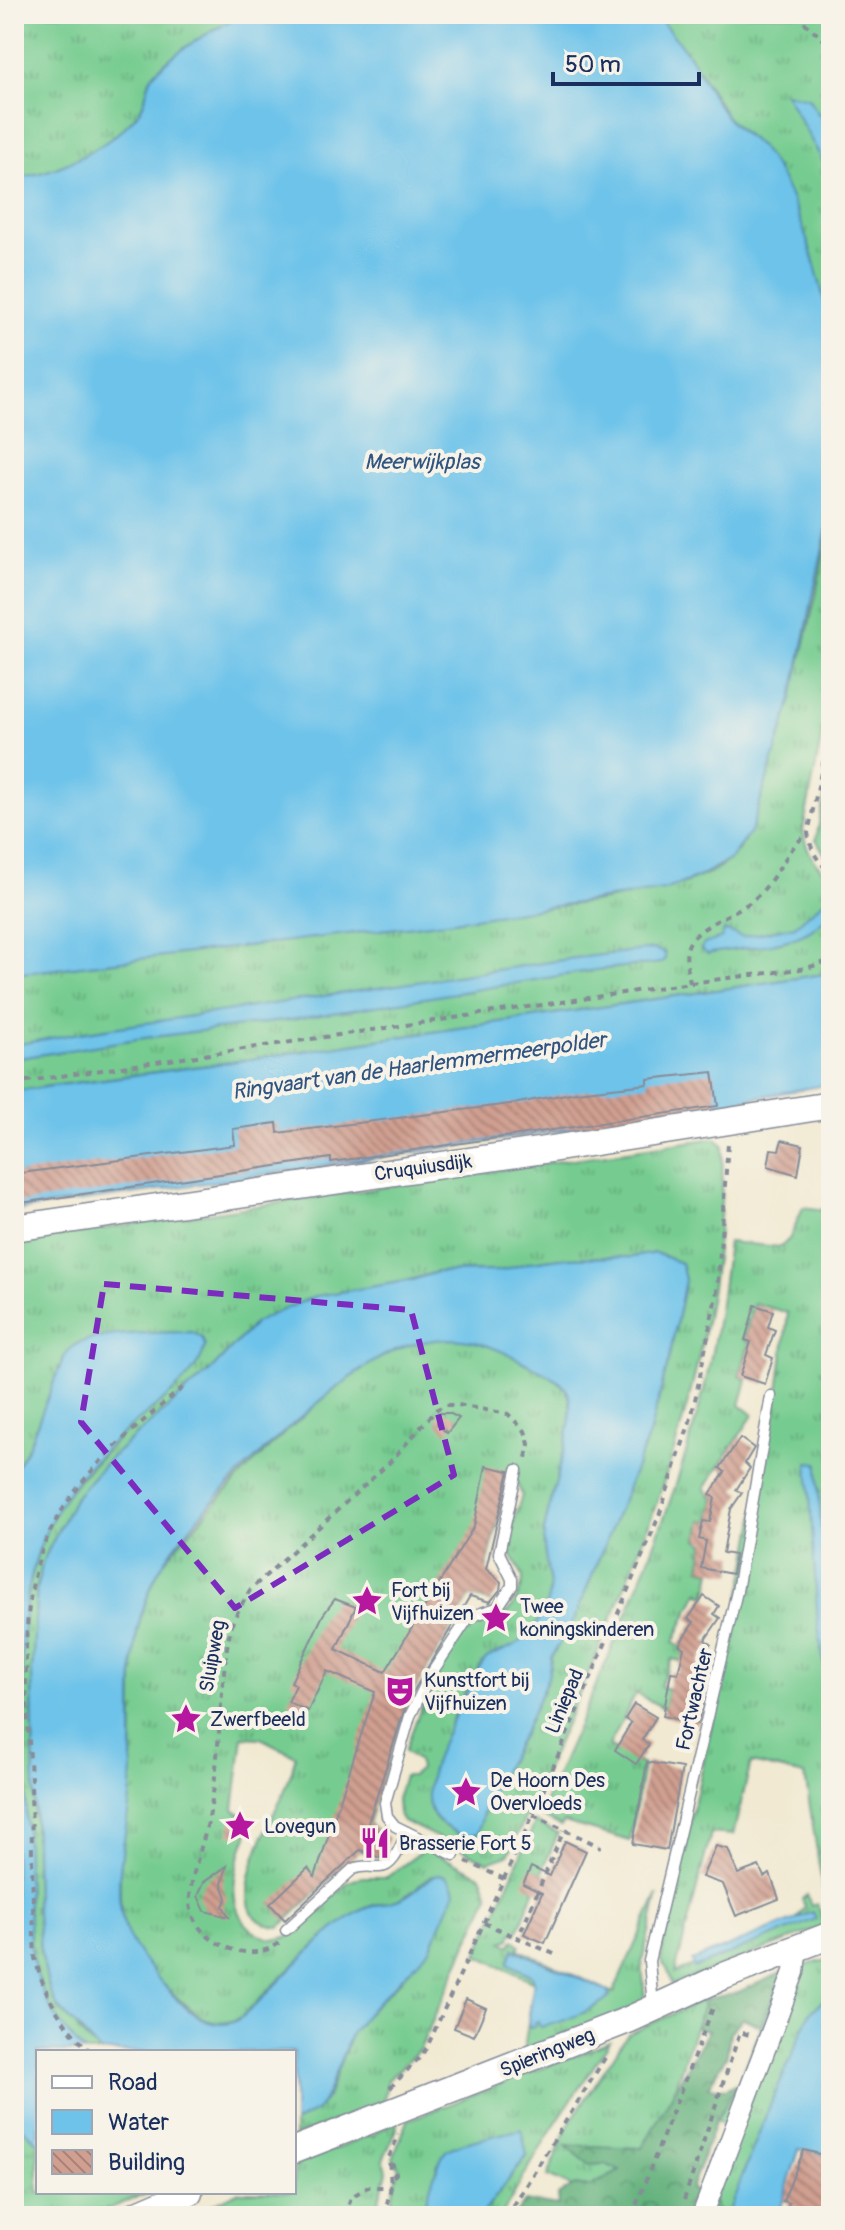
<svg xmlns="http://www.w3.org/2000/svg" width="845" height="2230" viewBox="0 0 845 2230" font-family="Pangolin,sans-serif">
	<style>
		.grass { fill: url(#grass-tufts); stroke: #487e77; stroke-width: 2 }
		.forest { fill: url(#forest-crowns); stroke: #3e706c; stroke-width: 2 }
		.water { fill: #6dc3ea; stroke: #4479a4; stroke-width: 2 }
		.building { fill: url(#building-back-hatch) }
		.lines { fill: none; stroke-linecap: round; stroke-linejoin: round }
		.service-casing { stroke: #868c98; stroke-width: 13 }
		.minor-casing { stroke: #868c98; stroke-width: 23 }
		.tertiary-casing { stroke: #868c98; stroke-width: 29 }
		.path { stroke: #868c98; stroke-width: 4; stroke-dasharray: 6 6; stroke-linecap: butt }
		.service { stroke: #fff; stroke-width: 10 }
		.minor { stroke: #fff; stroke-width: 20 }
		.tertiary { stroke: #fff; stroke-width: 26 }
		.marked { fill: none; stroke: #7b2cbf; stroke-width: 6; stroke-dasharray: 16 10; stroke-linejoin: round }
		.labels { text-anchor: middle; stroke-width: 8; stroke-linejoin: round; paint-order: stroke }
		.street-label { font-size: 20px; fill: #1b2f5e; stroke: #f7f3e8 }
		.poi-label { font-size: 20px; fill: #1b2f5e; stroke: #f7f3e8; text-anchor: start }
		.water-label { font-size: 22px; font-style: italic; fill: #305481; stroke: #f7f3e8 }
	</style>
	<defs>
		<pattern id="grass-tufts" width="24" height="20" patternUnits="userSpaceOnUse" patternTransform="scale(2)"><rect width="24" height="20" fill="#76cc90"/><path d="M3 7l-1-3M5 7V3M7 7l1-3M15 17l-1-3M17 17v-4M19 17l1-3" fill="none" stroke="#60a679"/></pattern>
		<pattern id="forest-crowns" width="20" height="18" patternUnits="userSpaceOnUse" patternTransform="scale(2)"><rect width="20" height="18" fill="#60b07a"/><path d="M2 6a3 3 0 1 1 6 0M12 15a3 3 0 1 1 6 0" fill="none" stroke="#4e9067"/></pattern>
		<pattern id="building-back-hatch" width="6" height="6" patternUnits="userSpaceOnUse" patternTransform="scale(2)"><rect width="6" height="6" fill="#d09f90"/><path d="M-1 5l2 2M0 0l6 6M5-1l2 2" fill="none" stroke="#a88279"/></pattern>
	</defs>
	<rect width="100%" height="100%" fill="#f7f3e8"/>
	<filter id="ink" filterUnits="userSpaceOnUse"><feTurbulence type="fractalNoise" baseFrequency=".0125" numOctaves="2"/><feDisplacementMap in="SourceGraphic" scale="16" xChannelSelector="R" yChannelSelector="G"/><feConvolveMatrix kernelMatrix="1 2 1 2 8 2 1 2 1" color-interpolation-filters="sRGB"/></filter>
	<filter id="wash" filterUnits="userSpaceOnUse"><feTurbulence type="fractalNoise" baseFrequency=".006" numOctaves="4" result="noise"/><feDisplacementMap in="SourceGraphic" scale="32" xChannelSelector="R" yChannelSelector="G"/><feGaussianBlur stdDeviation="1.8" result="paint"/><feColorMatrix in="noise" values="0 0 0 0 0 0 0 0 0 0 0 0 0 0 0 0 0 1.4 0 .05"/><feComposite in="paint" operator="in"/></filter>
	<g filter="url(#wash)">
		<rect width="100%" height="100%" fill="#f1e9d1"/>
		<!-- grass -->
		<g class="grass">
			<path d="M14 14H243C212 31 182 46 156 71 146 81 148 98 140 110 115 145 56 174 14 178Z"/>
			<path d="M655 14H831V333L805 236 764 151 729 120 691 58Z"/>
			<path d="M831 508V690L803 830C806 852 815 864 831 878V973L210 1065 14 1091V974L592 902C632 895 701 887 731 858 754 835 760 800 770 770 796 685 819 596 831 508Z"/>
			<path d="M831 764V860L825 855 816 839Z"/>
			<path d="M715 1138 723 1145C723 1371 642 1553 552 1755 538 1788 524 1822 508 1855L488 1862 403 1821 398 1813 397 1799 404 1776H412L420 1769 418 1761 405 1751C419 1710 436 1667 464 1633 481 1612 503 1631 518 1596 520 1591 523 1585 523 1578 521 1568 510 1556 506 1545L522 1495 511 1469 486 1569 490 1602 470 1596 407 1702 368 1823 387 1838 378 1857 359 1850 280 1927C213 1922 270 1824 284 1792 289 1781 292 1768 296 1756L261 1738 243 1737 234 1809C240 1814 249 1818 249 1827 248 1835 244 1844 241 1851 232 1881 227 1916 259 1934 271 1941 281 1940 294 1934L348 1882 362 1877H387L425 1849 481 1875 489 1895 420 2049 388 2080 383 2103 294 2137V2123L317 2110 327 2097 352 2032 371 2009 402 1979 447 1878C427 1869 421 1888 405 1896 392 1904 377 1902 364 1909 323 1930 277 1985 242 2016 217 2031 200 2019 181 2001 160 1982 133 1956 125 1928 111 1884 129 1812 132 1765 134 1721 130 1676 137 1633 140 1615 147 1597 154 1581 161 1563 172 1551 185 1537 221 1496 258 1456 299 1420 338 1385 391 1339 446 1338 475 1337 503 1351 527 1364 540 1371 558 1378 566 1389 583 1412 545 1504 544 1534 543 1557 556 1579 548 1603 541 1624 528 1640 509 1648 502 1651 493 1654 487 1658 470 1671 429 1769 428 1792 428 1798 431 1810 433 1815 439 1826 455 1831 465 1837L478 1833 486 1802 524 1732 548 1677 551 1657 574 1620 649 1435 669 1359 685 1280 681 1263 655 1253 633 1257 560 1258 531 1262 500 1271 437 1272 254 1324 212 1369 107 1461 74 1499 43 1561 37 1586 32 1673 36 1902 40 1949 78 2031 100 2052H85C55 2023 40 1993 31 1953 26 1896 27 1840 25 1783 23 1692 10 1599 54 1515 71 1482 99 1460 123 1432 148 1405 171 1363 192 1332L150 1333 63 1359 29 1445 14 1471V1242Z"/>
			<path d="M831 1182V1907L823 1890 805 1775 751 1763 733 1835 711 1833 675 1973 815 1919 813 1912 797 1918 805 1907 802 1899 807 1895 811 1906 817 1904 825 1926 672 1985 668 1970 661 1961 663 1945 745 1575 779 1384 788 1313 754 1303 744 1340 750 1342 739 1376 747 1380 740 1405 753 1415 705 1488 714 1499 709 1522 702 1521 698 1539 705 1543 700 1568 712 1571 707 1596 698 1592 674 1642 686 1650 685 1662 672 1659 660 1686 668 1689 665 1709 636 1693 609 1746 643 1765 630 1841 564 1822 561 1826 539 1815C600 1674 668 1535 705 1385 716 1338 722 1290 728 1242L781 1247 790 1238 803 1207 826 1210Z"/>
			<path d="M535 1822 558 1833 517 1933 512 1932 510 1939 503 1942 510 1946 514 1940 520 1945 518 1949 613 1993 658 1894 642 1962 645 2004 524 2049 534 1982 477 1955Z"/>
			<path d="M831 1959V1993L810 2013 727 2216H721L713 2201 737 2131 716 2120 739 2082 775 1993 790 1969Z"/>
			<path d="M705 1999 631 2215 548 2176 567 2127 628 2034Z"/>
			<path d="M610 2042 551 2130 501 2216H481L527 2156 438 2163 431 2191 420 2216H388L399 2168 393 2158 408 2120Z"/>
			<path d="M14 2120 38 2142V2192H151L90 2216H14Z"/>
			<path d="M397 2122V2129L385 2155 383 2162 387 2172 374 2216H217L209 2206 238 2192H294V2166L371 2134 373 2137 376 2132Z"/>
		</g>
		<!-- forest -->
		<path class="forest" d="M790 1969 775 1993 760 2026 743 2018 730 2032 727 2055 708 2087 726 2089 739 2082 716 2120 691 2189 713 2201 721 2216H514L525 2201 559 2206 558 2195 575 2185 589 2187 620 2171 605 2164 590 2165 565 2145 642 2148 708 2031 696 2028 705 1999 736 1993Z"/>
		<!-- water -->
		<g class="water">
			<path d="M243 14H261L269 23 290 14H655C667 28 680 42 690 57 704 78 713 102 729 120 740 133 756 141 766 154 799 198 821 279 831 333V508L792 699 751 831 730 859 696 878 664 890 447 922 14 974V178C56 174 115 145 140 110 148 98 146 81 156 71 182 46 212 31 243 14Z"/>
			<path d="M785 93 808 98 831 133V176Z"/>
			<path d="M826 899 831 902C825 948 741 946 707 954L701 949 704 944 722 938 723 932 727 931 742 937 795 926Z"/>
			<path d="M653 949 665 953V959L661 963 596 970 290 1020 137 1039 14 1059V1045L73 1034 575 958Z"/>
			<path d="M831 973V1084L620 1122 14 1211V1091L210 1065Z"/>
			<path d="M655 1253 681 1263 685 1280 669 1359 649 1435 574 1620 551 1657 548 1677 524 1732 486 1802 478 1833 465 1837C452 1830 436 1824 430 1809 419 1777 454 1717 469 1689 474 1679 479 1664 487 1658 492 1654 498 1653 504 1650 524 1642 532 1633 542 1614 560 1580 540 1564 544 1533 547 1504 581 1413 567 1390 561 1380 547 1375 537 1369 518 1359 500 1349 479 1343 451 1336 425 1339 398 1349 337 1373 180 1521 154 1580 147 1597 140 1615 137 1632 129 1681 134 1738 131 1788 128 1832 111 1883 124 1925 131 1950 182 2012 206 2021 214 2024 225 2025 233 2022 246 2017 258 2002 268 1993 294 1967 332 1923 365 1909 379 1902 395 1904 408 1895 423 1885 446 1857 455 1892L430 1949 371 2009 352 2032 323 2103 317 2110 294 2123V2052H100L57 2006 50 1993 40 1949 36 1902 32 1673 37 1586 43 1561 74 1499 107 1461 212 1369 254 1324 270 1315 316 1296 412 1280 437 1272 500 1271 531 1262 560 1258 633 1257Z"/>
			<path d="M192 1332 202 1338 205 1346C198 1380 148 1411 123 1433 105 1448 87 1466 73 1485 7 1572 23 1681 25 1783 27 1840 26 1896 31 1953 40 1993 55 2023 85 2052H38V2142L14 2120V1471L29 1445 63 1359C66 1355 68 1351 71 1348 89 1331 166 1333 192 1332Z"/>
			<path d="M808 1462 818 1463C820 1547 831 1629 831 1712L818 1625Z"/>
			<path d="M813 1912 816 1919 694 1968 692 1961Z"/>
			<path d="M514 1949 606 1990 610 1996C593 2011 562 2023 540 2027L538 2022 534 2023 535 2026 530 2027 528 2023 534 1982 532 1976 508 1963Z"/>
			<path d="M831 1993V2155L799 2150 778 2216H727L766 2115 810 2013Z"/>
			<path d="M521 2129 527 2155 481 2216H420C426 2203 438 2157 447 2150 456 2143 507 2133 521 2129Z"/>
		</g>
		<g id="blocks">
			<!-- building -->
			<g class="building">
				<path d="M713 1072 718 1106 331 1162V1158L14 1204V1174L235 1145 233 1129 277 1123 278 1133 518 1103 576 1092 648 1084V1079Z"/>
				<path d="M782 1140 803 1145 798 1175 768 1166 771 1149 779 1150Z"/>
				<path d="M755 1305 773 1311 768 1327 775 1330 766 1355 773 1358 765 1384 740 1376 751 1342 745 1340Z"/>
				<path d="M438 1413H449L459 1418 447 1433 437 1424Z"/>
				<path d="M740 1438 754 1448 745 1463 750 1468 736 1490 742 1493 731 1509 723 1553 735 1555 732 1574 701 1568 706 1541 699 1539 703 1521 710 1522 715 1498 710 1494 725 1472 720 1468Z"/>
				<path d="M486 1466 509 1471 486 1569 501 1582 500 1590 490 1602 470 1596 407 1702 368 1823 389 1838 380 1858 360 1850 285 1920 270 1904 308 1868 315 1877 375 1692 327 1671 308 1711 288 1702 296 1685 291 1682 323 1615 335 1599 356 1607 336 1649 385 1672 474 1526Z"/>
				<path d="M704 1596 719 1606 714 1614 720 1618 705 1640 711 1644 700 1659 691 1703 702 1705 697 1724 663 1716 671 1672 678 1673 684 1648 679 1645 694 1622 688 1619Z"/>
				<path d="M634 1704 656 1717 642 1740 649 1744 636 1764 615 1750 631 1723 625 1719Z"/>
				<path d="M647 1762 682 1768 667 1850 633 1844Z"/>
				<path d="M236 1819 243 1820 247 1825V1831L241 1835H230L231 1823Z"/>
				<path d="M565 1841 586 1851 545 1943 524 1934 542 1893 523 1884 531 1867 550 1876Z"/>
				<path d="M716 1846 728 1849 738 1874 759 1866 764 1877 770 1874 779 1899 736 1916 723 1884 702 1877Z"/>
				<path d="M227 1866 222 1884 227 1898 223 1906 229 1917 205 1911 198 1896 204 1882Z"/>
				<path d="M466 1999 486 2008 474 2036 454 2028Z"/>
				<path d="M804 2150 831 2157V2216H785L789 2203 783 2201Z"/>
			</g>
		</g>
	</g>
	<g filter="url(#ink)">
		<use href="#blocks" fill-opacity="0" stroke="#868c98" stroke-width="2"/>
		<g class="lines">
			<defs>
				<g id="service">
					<path d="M454 1855 395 1826 387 1816 385 1803 410 1716 429 1677 469 1617 497 1608 512 1586V1579L499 1553 517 1470"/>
					<path d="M286 1930 353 1869C363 1865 368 1867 379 1867 394 1868 401 1844 407 1832"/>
					<path d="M653 2006 649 1961 737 1591 771 1396"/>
				</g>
				<path id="minor" d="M702 2216 794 1972 797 1946"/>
				<g id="tertiary">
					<path d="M14 1228 551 1149 831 1105"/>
					<path d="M294 2150 628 2020 724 1976 831 1935"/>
					<path d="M133 2216 189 2192"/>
				</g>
			</defs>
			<!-- service casing -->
			<use href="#service" class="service-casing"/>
			<!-- minor casing -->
			<use href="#minor" class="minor-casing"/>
			<!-- tertiary casing -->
			<use href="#tertiary" class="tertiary-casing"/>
			<!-- path -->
			<g class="path">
				<path d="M795 14 831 46"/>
				<path d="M831 726 808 833C811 851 817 861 831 873"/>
				<path d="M690 983C688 971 684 957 688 946 696 926 737 913 753 900 777 880 785 850 808 833"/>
				<path d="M14 1083 690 983 807 968 831 960"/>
				<path d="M533 1815 601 1847"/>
				<path d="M466 1861 504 1879"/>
				<path d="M484 1923 518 1938"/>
				<path d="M279 1943C249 1967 191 1941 190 1902 189 1877 206 1838 210 1812 220 1756 219 1698 228 1641L233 1620 250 1590 389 1463 437 1409 446 1405H458L508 1414 525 1431 529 1444 526 1458"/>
				<path d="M554 1954 518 1938 564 1830"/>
				<path d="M91 2052C62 2025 45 1997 35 1958 32 1899 32 1840 31 1781 28 1700 13 1598 54 1524 86 1466 137 1426 187 1384"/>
				<path d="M390 2088 420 2057 427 2047 533 1815 659 1516 692 1415 717 1291 728 1144"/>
				<path d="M389 2164 395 2166 396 2174 391 2178"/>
				<path d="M684 2200 740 2032 752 2036"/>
				<path d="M96 2216 112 2210"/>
				<path d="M345 2216 351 2197 368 2187H391"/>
				<path d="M384 2216 391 2187 389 2157 399 2134"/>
				<path d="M507 2216 608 2053"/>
				<path d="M632 2216 714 2005"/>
			</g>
			<!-- service -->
			<use href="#service" class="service"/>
			<!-- minor -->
			<use href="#minor" class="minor"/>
			<!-- tertiary -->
			<use href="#tertiary" class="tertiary"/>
		</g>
	</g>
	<!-- marked area -->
	<path class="marked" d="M104 1284 411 1310 454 1475 235 1608 81 1422Z"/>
	<!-- icons -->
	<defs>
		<symbol id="sight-bare" viewBox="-9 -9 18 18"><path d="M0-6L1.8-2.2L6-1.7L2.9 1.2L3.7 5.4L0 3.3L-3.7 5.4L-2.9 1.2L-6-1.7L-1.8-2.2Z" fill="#b5179e" stroke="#f7f3e8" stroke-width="2.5" paint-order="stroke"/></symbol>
		<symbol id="theatre-bare" viewBox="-9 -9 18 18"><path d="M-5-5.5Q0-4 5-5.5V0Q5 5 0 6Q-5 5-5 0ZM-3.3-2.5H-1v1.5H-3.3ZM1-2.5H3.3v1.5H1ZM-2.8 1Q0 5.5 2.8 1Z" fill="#b5179e" stroke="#f7f3e8" stroke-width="2.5" paint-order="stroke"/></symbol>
		<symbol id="restaurant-bare" viewBox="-9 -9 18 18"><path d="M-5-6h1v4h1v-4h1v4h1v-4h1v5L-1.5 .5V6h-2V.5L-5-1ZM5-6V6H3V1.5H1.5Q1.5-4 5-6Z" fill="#b5179e" stroke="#f7f3e8" stroke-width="2.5" paint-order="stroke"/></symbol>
	</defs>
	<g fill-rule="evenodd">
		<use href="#sight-bare" x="345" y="1579" width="44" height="44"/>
		<use href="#sight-bare" x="474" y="1596" width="44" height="44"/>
		<use href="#theatre-bare" x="378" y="1669" width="44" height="44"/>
		<use href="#sight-bare" x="164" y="1697" width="44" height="44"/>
		<use href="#sight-bare" x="444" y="1770" width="44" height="44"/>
		<use href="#sight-bare" x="218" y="1804" width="44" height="44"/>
		<use href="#restaurant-bare" x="353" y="1821" width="44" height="44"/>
	</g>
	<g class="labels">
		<!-- street labels -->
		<g class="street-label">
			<text transform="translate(423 1167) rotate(-8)" y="7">Cruquiusdijk</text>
			<text transform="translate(212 1656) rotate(-80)" y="7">Sluipweg</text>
			<text transform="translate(694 1699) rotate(-77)" y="7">Fortwachter</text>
			<text transform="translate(564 1701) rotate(-67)" y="7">Liniepad</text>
			<text transform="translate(547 2052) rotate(-22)" y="7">Spieringweg</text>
		</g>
		<!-- poi labels -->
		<g class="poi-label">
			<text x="391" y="1597">Fort bij<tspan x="391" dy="23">Vijfhuizen</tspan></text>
			<text x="520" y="1613">Twee<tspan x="520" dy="23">koningskinderen</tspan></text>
			<text x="424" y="1687">Kunstfort bij<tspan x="424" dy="23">Vijfhuizen</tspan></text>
			<text x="210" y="1726">Zwerfbeeld</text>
			<text x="490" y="1787">De Hoorn Des<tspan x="490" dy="23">Overvloeds</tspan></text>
			<text x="264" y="1833">Lovegun</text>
			<text x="399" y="1850">Brasserie Fort 5</text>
		</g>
		<!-- water labels -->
		<g class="water-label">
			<text x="422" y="469">Meerwijkplas</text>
			<text transform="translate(419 1065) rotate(-8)" y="8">Ringvaart van de Haarlemmermeerpolder</text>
		</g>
	</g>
	<!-- margin -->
	<rect width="845" height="2230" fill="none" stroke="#f7f3e8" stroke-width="48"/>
	<!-- legend -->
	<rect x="36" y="2050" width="260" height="144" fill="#f7f3e8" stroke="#9fa5b1" stroke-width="2"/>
	<rect x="52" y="2076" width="40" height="12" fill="#ffffff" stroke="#9fa5b1" stroke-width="2"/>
	<text x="108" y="2090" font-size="24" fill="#1b2f5e">Road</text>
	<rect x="52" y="2110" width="40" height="24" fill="#6dc3ea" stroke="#9fa5b1" stroke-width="2"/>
	<text x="108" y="2130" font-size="24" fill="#1b2f5e">Water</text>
	<rect x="52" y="2150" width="40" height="24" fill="url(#building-back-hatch)" stroke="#9fa5b1" stroke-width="2"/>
	<text x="108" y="2170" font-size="24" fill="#1b2f5e">Building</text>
	<!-- scale -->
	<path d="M553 72v12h146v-12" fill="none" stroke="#1b2f5e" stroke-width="4"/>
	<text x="565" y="72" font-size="24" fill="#1b2f5e" stroke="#f7f3e8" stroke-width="6" paint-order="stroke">50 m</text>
</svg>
